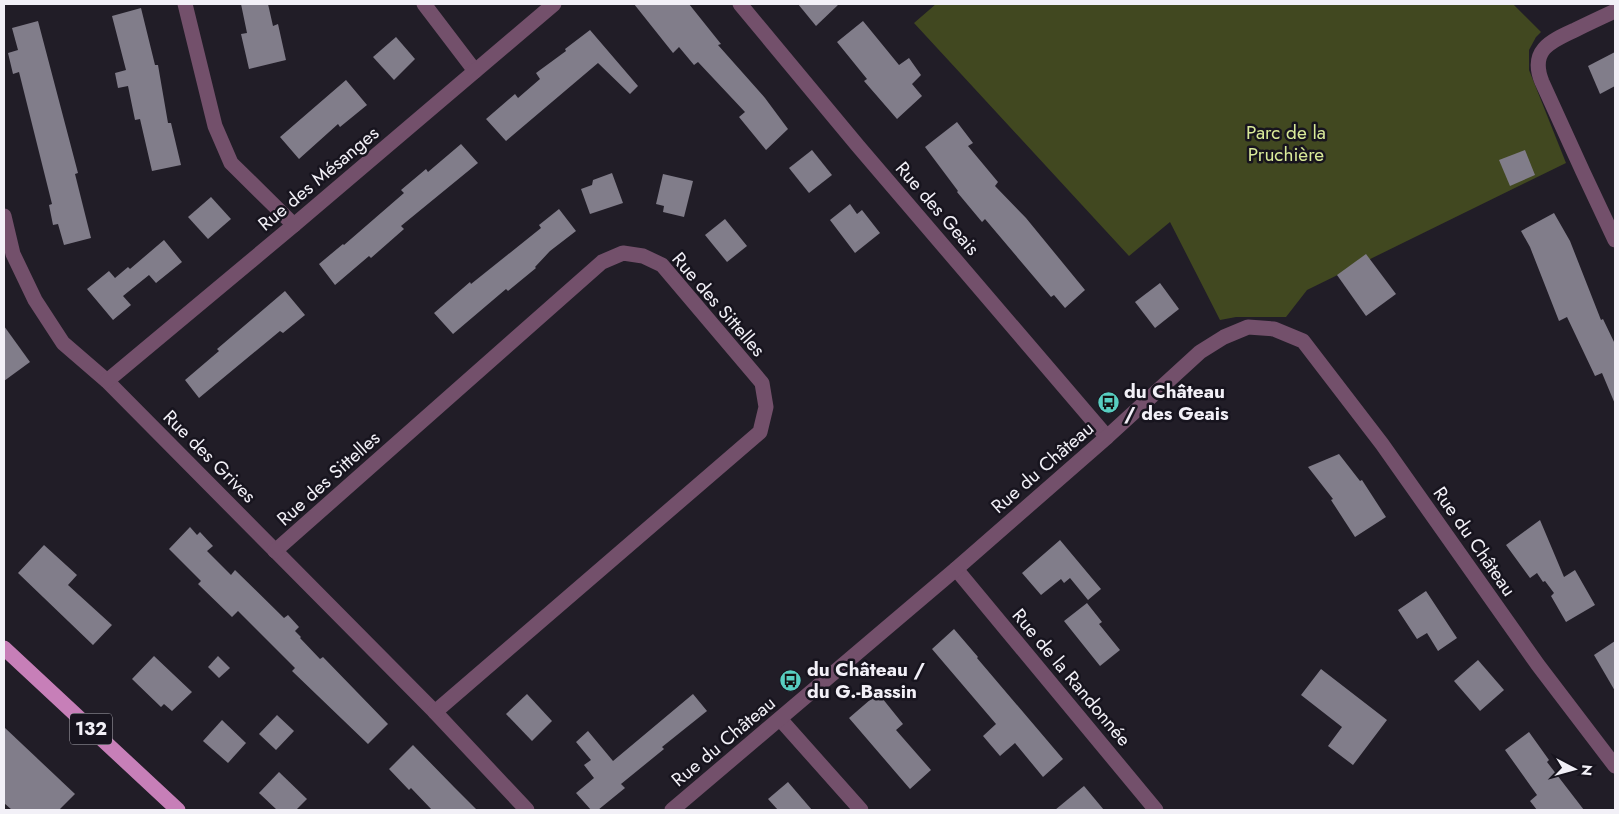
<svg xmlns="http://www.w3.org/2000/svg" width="1619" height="814" viewBox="0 0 1619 814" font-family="Jost,sans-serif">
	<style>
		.green { fill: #414820 }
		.building { fill: #817d8a }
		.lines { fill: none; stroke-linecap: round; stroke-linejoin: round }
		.minor { stroke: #73506b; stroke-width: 15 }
		.major { stroke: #c77fb8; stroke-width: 15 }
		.labels { text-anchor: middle; stroke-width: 5; stroke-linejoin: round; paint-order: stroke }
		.shield { fill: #17141e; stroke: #b0aeb6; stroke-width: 1 }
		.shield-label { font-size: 18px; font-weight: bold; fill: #f2f0f7 }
		.park-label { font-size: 19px; fill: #d9ea99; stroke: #17141e }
		.street-label { font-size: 19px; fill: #f2f0f7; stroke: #17141e }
		.poi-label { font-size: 19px; font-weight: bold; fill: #f2f0f7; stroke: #17141e; text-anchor: start }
	</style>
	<rect width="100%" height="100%" fill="#211d27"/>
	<!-- green -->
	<path class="green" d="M936 4H1513L1541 32 1536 37 1529 50V70L1566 163 1307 290 1286 317H1236L1220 320 1170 222 1129 256 914 23Z"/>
	<!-- building -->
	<g class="building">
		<path d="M241 4H268L273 26 278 24 286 60 249 69 241 34 247 33Z"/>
		<path d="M634 4H689L721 44 718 45 765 98 788 129 766 150 739 117 745 112 698 62 694 65 679 47 673 53Z"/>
		<path d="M798 4H839L816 26Z"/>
		<path d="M141 8 155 65H158L168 123H171L181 165 152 171 140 119 135 120 128 86 118 88 115 73 126 70 112 16Z"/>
		<path d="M38 21 78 173 75 174 91 238 64 245 58 224 53 225 49 205 52 204 19 72 13 74 8 53 18 50 12 28Z"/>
		<path d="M863 21 899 65 909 58 921 75 912 84 922 96 897 119 864 81 867 79 837 42Z"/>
		<path d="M590 30 638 86 630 94 598 63 506 141 486 119 515 94 518 98 540 79 536 73 566 51 565 49Z"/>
		<path d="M396 37 415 59 394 80 373 57Z"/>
		<path d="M1615 52V86L1600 94 1588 66Z"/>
		<path d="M346 80 367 105 340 127 338 124 299 159 280 137Z"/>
		<path d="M957 122 973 143 968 146 998 182 995 186 1026 218 1085 290 1065 308 1054 295 1051 297 985 219 982 222 957 192 958 191 925 147Z"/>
		<path d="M461 144 478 163 401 226 404 229 371 258 369 256 335 285 319 264 343 244 344 245 404 193 401 190 426 169 428 172Z"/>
		<path d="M812 150 832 175 809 193 789 168Z"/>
		<path d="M1525 150 1535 175 1510 186 1499 160Z"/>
		<path d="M612 173 623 203 590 214 581 189 592 185 593 180Z"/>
		<path d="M663 174 693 181 684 217 663 212 664 206 656 204Z"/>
		<path d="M211 197 231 219 208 239 188 217Z"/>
		<path d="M850 204 857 214 862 210 880 233 855 253 830 220Z"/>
		<path d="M559 209 576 231 550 251 535 267 536 268 508 291 506 289 453 334 434 313 470 282 471 284 541 228 539 225Z"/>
		<path d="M1554 213 1570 241 1601 320 1603 319 1615 344V404L1602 373 1595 376 1567 317 1559 321 1530 247 1521 231Z"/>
		<path d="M725 219 747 246 727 262 705 235Z"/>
		<path d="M164 240 182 262 156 283 149 275 123 296 131 305 113 320 87 289 109 271 115 278 128 267 130 269Z"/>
		<path d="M1366 254 1396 294 1366 316 1337 275Z"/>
		<path d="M1160 283 1179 309 1155 328 1135 302Z"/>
		<path d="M285 291 305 315 283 333 280 331 199 398 185 380 219 351 217 349Z"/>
		<path d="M4 326 30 362 4 381Z"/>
		<path d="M1339 454 1360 481 1362 480 1386 517 1355 537 1331 500 1333 499 1308 467Z"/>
		<path d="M1540 520 1564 577 1575 570 1595 605 1566 622 1551 596 1554 593 1545 581 1543 582 1537 573 1530 578 1506 545Z"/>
		<path d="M190 527 197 535 200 532 213 546 207 551 231 575 235 570 284 618 288 615 299 627 295 631 301 637 300 638 320 659 323 657 388 724 368 744 292 671 295 668 238 611 232 617 198 584 201 581 169 549Z"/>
		<path d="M1060 540 1101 589 1088 600 1070 578 1064 583 1061 579 1041 595 1022 573Z"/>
		<path d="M44 545 77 575 68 585 112 625 93 645 18 573Z"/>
		<path d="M1426 591 1457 638 1438 651 1427 633 1417 639 1398 610Z"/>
		<path d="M1087 603 1102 622 1099 624 1120 650 1100 666 1064 621Z"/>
		<path d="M954 629 978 657 977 658 1063 759 1043 777 1015 743 1000 756 983 736 996 724 932 649Z"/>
		<path d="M1615 641V691L1594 655Z"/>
		<path d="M154 656 192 692 172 711 164 704 161 707 132 679Z"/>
		<path d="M218 656 230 668 219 678 208 667Z"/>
		<path d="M1478 660 1504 690 1480 711 1454 681Z"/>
		<path d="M1321 669 1387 720 1353 765 1328 746 1342 727 1301 695Z"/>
		<path d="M878 693 903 724 896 730 931 770 910 789 849 718Z"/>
		<path d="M527 694 552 721 532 741 506 714Z"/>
		<path d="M693 694 707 711 662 747 664 749 621 784 625 788 598 810H591L576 793 594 778 584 765 591 760 576 742 588 731 613 761Z"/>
		<path d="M277 715 294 731 276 750 259 734Z"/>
		<path d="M222 720 246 743 228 763 203 741Z"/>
		<path d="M4 727 75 794 59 810H12L4 803Z"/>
		<path d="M1529 732 1549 760 1547 762 1584 810H1537L1530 801 1537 795 1505 750Z"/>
		<path d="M413 745 454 787 477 810H432L411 788 409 790 389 769Z"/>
		<path d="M279 772 307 799 296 810H277L259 793Z"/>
		<path d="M788 782 812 810H778L768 799Z"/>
		<path d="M1084 786 1104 810H1055Z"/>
	</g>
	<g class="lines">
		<!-- minor -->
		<g class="minor">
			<path d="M185 4 215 126 231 163 294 225"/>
			<path d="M424 4 475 71"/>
			<path d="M740 4 858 146 1107 437"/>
			<path d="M1615 11C1602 17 1589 23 1575 30 1551 41 1529 50 1542 82L1583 172 1615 240"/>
			<path d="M4 216 13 254 35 300 63 343 107 381 435 712 527 810"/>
			<path d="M107 381 294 225 554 4"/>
			<path d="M275 551 602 262 623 253 643 256 662 265 762 383 766 407 760 432 435 712"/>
			<path d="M956 569 1156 810"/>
			<path d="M780 719 861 810"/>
			<path d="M672 810 956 569 1107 437 1200 352 1224 337 1248 327 1274 329 1303 341 1382 444 1538 665 1615 766"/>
		</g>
		<!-- major -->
		<path class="major" d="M4 648 178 810"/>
	</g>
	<!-- icons -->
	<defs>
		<symbol id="bus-disc" viewBox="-11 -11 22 22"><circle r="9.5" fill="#58cec1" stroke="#17141e"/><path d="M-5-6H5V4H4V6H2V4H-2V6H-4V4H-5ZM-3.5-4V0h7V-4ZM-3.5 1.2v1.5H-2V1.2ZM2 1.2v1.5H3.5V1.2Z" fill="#111"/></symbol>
	</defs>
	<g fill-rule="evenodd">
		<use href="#bus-disc" x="1096" y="390" width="25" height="25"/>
		<use href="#bus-disc" x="778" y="668" width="25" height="25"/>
	</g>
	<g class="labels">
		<!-- shield labels -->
		<rect class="shield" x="70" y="713.5" width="42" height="31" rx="4"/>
		<g class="shield-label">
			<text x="91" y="735">132</text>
		</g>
		<!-- park labels -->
		<g class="park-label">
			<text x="1286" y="139">Parc de la<tspan x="1286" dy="22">Pruchière</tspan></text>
		</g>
		<!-- street labels -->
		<g class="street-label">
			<text transform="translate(318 178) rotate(-40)" y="7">Rue des Mésanges</text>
			<text transform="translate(938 208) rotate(49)" y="7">Rue des Geais</text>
			<text transform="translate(719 304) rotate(49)" y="7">Rue des Sittelles</text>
			<text transform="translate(210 456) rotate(45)" y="7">Rue des Grives</text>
			<text transform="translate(1042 467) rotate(-41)" y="7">Rue du Château</text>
			<text transform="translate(328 478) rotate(-42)" y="7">Rue des Sittelles</text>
			<text transform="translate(1475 541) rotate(55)" y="7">Rue du Château</text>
			<text transform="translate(1072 677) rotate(50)" y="7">Rue de la Randonnée</text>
			<text transform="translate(723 741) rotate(-40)" y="7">Rue du Château</text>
		</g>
		<!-- poi labels -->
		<g class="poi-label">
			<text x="1124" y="398">du Château<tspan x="1124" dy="22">/ des Geais</tspan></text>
			<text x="807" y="676">du Château /<tspan x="807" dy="22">du G.-Bassin</tspan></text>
		</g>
	</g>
	<!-- border -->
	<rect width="1619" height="814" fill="none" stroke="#f2f0f7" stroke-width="10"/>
	<!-- north arrow -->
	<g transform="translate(1574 769) rotate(96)" stroke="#17141e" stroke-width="4" paint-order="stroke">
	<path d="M0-4L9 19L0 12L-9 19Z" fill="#f2f0f7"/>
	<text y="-8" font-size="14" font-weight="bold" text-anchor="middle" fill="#f2f0f7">N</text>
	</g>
</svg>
